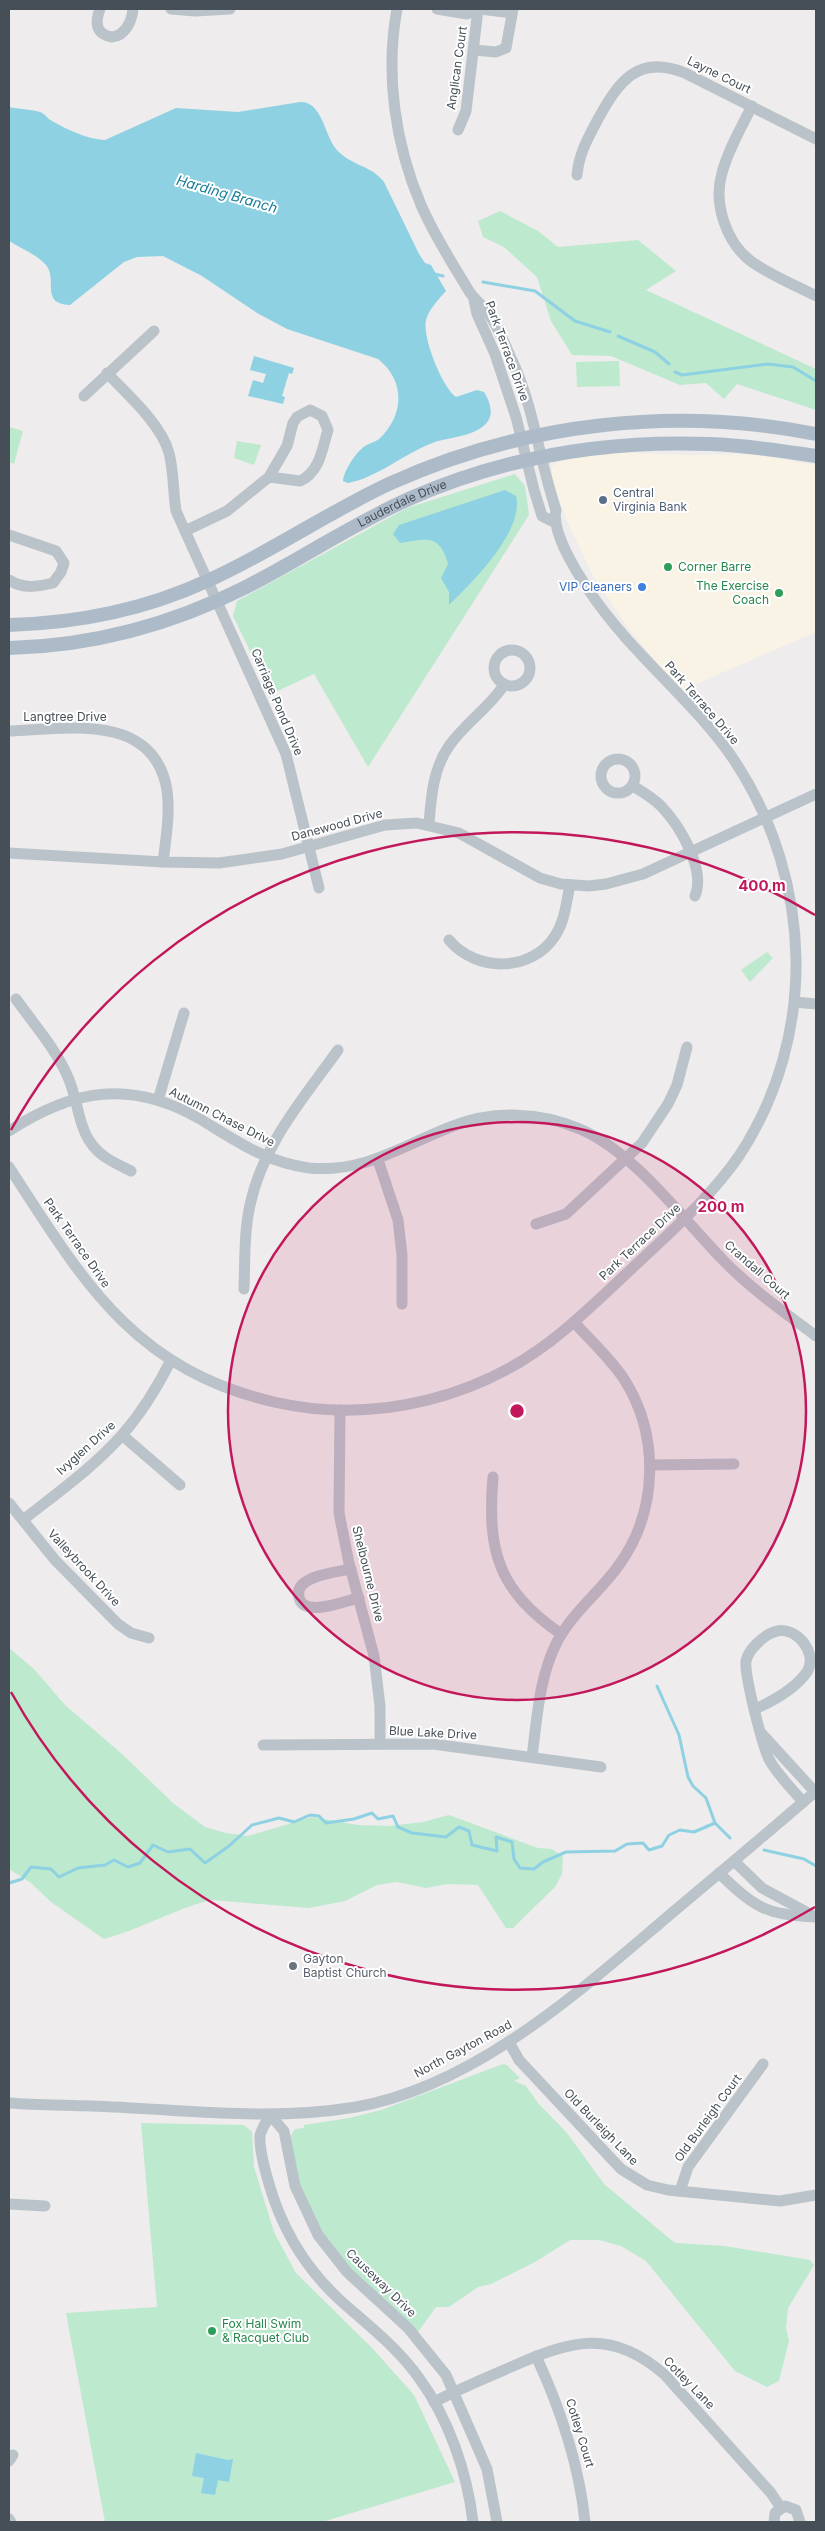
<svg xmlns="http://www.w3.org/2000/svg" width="825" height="2531" viewBox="0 0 825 2531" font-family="Inter,sans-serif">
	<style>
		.commercial { fill: #f9f3e5 }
		.green { fill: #bde9ce }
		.water { fill: #8dd1e2 }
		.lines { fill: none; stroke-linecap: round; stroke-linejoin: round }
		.stream { stroke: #8dd1e2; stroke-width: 3 }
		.minor { stroke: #bbc3ca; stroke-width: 11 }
		.major { stroke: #adbbc9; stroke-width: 14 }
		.ring { fill: none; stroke: #c2185b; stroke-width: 2.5 }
		.service-dot { fill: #5c6f8a; stroke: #fff; stroke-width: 2 }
		.leisure-dot { fill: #2e9e5b; stroke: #fff; stroke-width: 2 }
		.shop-dot { fill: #3f7fe0; stroke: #fff; stroke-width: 2 }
		.worship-dot { fill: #6b7280; stroke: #fff; stroke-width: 2 }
		.labels { text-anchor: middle; stroke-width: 4; stroke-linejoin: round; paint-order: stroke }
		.street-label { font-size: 12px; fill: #464f57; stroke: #fff }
		.service-label { font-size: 12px; fill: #4e5e75; stroke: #fff; text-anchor: start }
		.leisure-label { font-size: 12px; fill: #27864d; stroke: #fff; text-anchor: start }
		.shop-label { font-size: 12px; fill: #366cbe; stroke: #fff; text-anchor: end }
		.worship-label { font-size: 12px; fill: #5b616d; stroke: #fff; text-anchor: start }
		.water-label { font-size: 14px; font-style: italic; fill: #187d97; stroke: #fff }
		.centre { fill: #c2185b; stroke: #fff; stroke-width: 2.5 }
		.ring-label { font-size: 15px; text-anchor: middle; font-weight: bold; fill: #c2185b; stroke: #fff; stroke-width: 4; stroke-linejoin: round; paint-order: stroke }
	</style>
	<rect width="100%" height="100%" fill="#eeecec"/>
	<!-- commercial -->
	<path class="commercial" d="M619 452 685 455 752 454 816 465V632L680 691 629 629 594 578 566 519 552 477V466L562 460Z"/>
	<!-- green -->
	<g class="green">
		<path d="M500 211 538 231 558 247 638 240 676 271 646 290 816 369V410L737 384 724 399 706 383 680 385 611 356 572 355 551 321 537 277 504 247 483 237 478 221Z"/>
		<path d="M619 361 620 386 577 387 576 362Z"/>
		<path d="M9 427 23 431 14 464 9 462Z"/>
		<path d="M237 441 261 445 254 465 234 458Z"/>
		<path d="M515 474 525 486 529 515 368 767 314 674 271 694 233 616 237 601 407 508Z"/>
		<path d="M767 952 773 958 750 982 741 970Z"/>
		<path d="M9 1648 35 1670 65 1705 122 1754 173 1803 205 1827 226 1833 248 1836 312 1817 358 1825 388 1826 423 1822 449 1815 538 1848 552 1849 563 1857 562 1874 555 1887 513 1928H506L478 1885 448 1884 426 1888 397 1882 377 1885 345 1901 309 1908 211 1900C174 1909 141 1929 104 1939L51 1902 31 1883 9 1869Z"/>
		<path d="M503 2064 507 2065 520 2078 514 2081 526 2086 538 2103 567 2133 604 2184 675 2243 725 2246 810 2260 814 2265 788 2308 786 2328 789 2341 779 2381 767 2387 735 2371 646 2261 621 2246 599 2240H570L535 2262 491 2284 478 2287 449 2307H436L418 2332C373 2292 325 2254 302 2196 296 2180 294 2160 290 2143L291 2135 295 2129 304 2128V2125L349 2118 381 2110Z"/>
		<path d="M141 2123 244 2125 252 2132 254 2167 274 2232 296 2273 374 2350 414 2395 455 2482 322 2522H105L66 2313 157 2307Z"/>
	</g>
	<!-- water -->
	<g class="water">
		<path d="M300 102C322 101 324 134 336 149 349 165 373 166 384 182L419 254 425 263 431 265 446 291C439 299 429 309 426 320 422 337 442 387 456 397L477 390 484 392C489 400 494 412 488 421 478 436 451 437 435 442 408 451 377 478 348 483L343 481C344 470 357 451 365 446 370 443 375 442 379 439 405 415 405 380 378 359L287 329 257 313 202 276 163 256 137 257 124 262 70 305C39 304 59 278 45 264 36 254 20 248 9 241V107C19 109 30 109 40 112 46 114 47 119 52 121 68 130 87 139 105 140L176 108 238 112Z"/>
		<path d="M254 356 294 368 292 374 289 373 282 396 285 397 283 404 248 396 253 380 263 383 266 374 250 370Z"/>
		<path d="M505 490 516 496C525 530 472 583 449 605V592L441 578 448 564C440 533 425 539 400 543L393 534 399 525Z"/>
		<path d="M196 2453 228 2460 233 2459 229 2482 218 2480 215 2495 201 2493 204 2478 192 2476Z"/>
	</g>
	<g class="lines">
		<!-- stream -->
		<g class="stream">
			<path d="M434 274 443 276"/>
			<path d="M483 282 535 291 575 321 610 332"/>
			<path d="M618 336 655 352 669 364"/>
			<path d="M675 372 682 375 768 364 793 367 816 381"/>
			<path d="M657 1686 679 1735 688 1777 693 1786 706 1798 715 1823 730 1838"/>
			<path d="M764 1850 804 1859 816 1866"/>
			<path d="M9 1883 22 1879 31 1867 51 1869 59 1877 78 1868 105 1865 114 1860 128 1867 140 1863 153 1845 168 1852 190 1849 205 1863 229 1846 252 1825 279 1818 294 1822 310 1815 319 1816 326 1823 354 1819 372 1813 378 1819 393 1816 398 1827 412 1833 446 1837 459 1827 469 1831 472 1845 497 1851 496 1837 512 1842 514 1859 520 1868 534 1869 543 1862 566 1852 615 1851 627 1844 643 1843 649 1850 662 1846 669 1835 680 1830 694 1832 715 1823"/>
		</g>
		<!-- minor -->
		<g class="minor">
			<path d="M100 9C95 22 95 34 112 37 125 36 132 21 133 9"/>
			<path d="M171 9 195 11 230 9"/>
			<path d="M437 9 467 14 478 9"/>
			<path d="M480 9 512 13"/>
			<path d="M474 50 496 52 506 48 513 9"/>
			<path d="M752 106C741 128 728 150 722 173 713 203 726 243 752 262 772 276 795 285 816 296"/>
			<path d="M458 130 466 111 478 9"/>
			<path d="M577 175C579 153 588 138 598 119 619 81 638 54 685 73L816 139"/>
			<path d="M474 300 477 314 495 354 516 417 534 490 542 516 554 522"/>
			<path d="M107 373C127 394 162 425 169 453 174 472 173 492 176 511L286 754 319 888"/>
			<path d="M84 396 154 331"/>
			<path d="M185 531 227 511 269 477 287 446 293 423 297 417 310 410 322 416 328 430C322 449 320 472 300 481L269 477"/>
			<path d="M9 535 56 551 64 563 61 572 53 583C36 587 23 589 9 580"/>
			<circle cx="512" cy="668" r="18"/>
			<path d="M9 731C64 729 150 712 166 785 171 809 166 838 163 862"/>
			<circle cx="618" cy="776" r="17"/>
			<path d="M633 786C643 792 653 798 661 806 680 826 706 869 695 896"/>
			<path d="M429 824C431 797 433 769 449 746 465 723 489 708 504 685"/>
			<path d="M9 853 163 862 219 863 282 854 385 825 417 823 459 833 540 878 561 884 589 886 606 884 643 874 816 794"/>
			<path d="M449 940C476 972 531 973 555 936 565 921 566 903 570 885"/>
			<path d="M16 999C33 1023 55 1048 67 1075 77 1095 78 1126 91 1143 100 1157 117 1164 131 1171"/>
			<path d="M795 1002 816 1004"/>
			<path d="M158 1100 184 1013"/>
			<path d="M9 1131C73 1089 131 1079 200 1119 235 1140 267 1163 309 1168 366 1173 403 1145 453 1126 494 1110 541 1112 580 1129 634 1152 682 1218 723 1260 751 1289 784 1312 816 1336"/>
			<path d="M378 1160 398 1220 402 1255V1304"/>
			<path d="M9 1167C82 1279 132 1369 274 1402 375 1425 483 1398 562 1332 590 1309 616 1283 642 1259 677 1226 712 1195 739 1156 818 1036 813 882 736 763 695 701 632 655 590 592 577 573 551 532 556 510 539 460 534 406 511 358 504 342 496 322 484 308 479 302 473 298 469 291 452 263 434 235 421 205 395 144 385 74 397 9"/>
			<path d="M536 1224 566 1214 642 1143 668 1104 677 1085 687 1047"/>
			<path d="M244 1289C245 1261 244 1232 250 1205 263 1144 303 1099 338 1050"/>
			<path d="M340 1410 339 1513 349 1563 374 1656 380 1706V1744"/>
			<path d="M122 1435 180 1485"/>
			<path d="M650 1465 734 1464"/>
			<path d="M493 1477C487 1552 498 1590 561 1634"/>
			<path d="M9 1503 55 1560 118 1624 131 1633 149 1638"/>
			<path d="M23 1520C57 1493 94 1467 123 1434 142 1412 158 1386 171 1360"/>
			<path d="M351 1569C337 1572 293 1576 299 1597 300 1603 304 1606 310 1607 324 1610 345 1601 359 1598"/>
			<path d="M755 1709C773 1701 795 1689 807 1672 819 1653 795 1624 774 1632 764 1635 748 1650 746 1661 744 1674 763 1749 770 1761 778 1775 792 1789 803 1802"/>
			<path d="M762 1734 815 1792"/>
			<path d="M263 1745 433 1744 601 1767"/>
			<path d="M532 1757C537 1719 539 1677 557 1642 572 1613 600 1592 619 1565 658 1511 660 1436 624 1379 610 1358 591 1341 574 1322"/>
			<path d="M734 1861 762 1888 812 1915"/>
			<path d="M719 1873C755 1908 766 1915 816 1917"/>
			<path d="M509 2042 519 2060 621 2169 647 2185 668 2190 780 2201 816 2195"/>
			<path d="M9 2103C36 2105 64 2105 91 2106 182 2109 265 2122 356 2107 471 2087 573 1997 659 1924 711 1880 764 1836 816 1791"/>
			<path d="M680 2191 688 2167 763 2064"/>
			<path d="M9 2204 45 2206"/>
			<path d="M536 2356C561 2410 579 2463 585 2522"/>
			<path d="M434 2402C459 2389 485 2378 511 2367 570 2341 611 2327 665 2375L771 2493 781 2508"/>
			<path d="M9 2461 13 2455"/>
			<path d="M9 2519 11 2522"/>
			<path d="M473 2522C467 2472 449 2419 419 2378 398 2348 369 2326 341 2301 307 2270 282 2229 269 2184 265 2170 259 2150 260 2136 261 2129 267 2121 270 2115L284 2131 295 2186 318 2235 347 2272 408 2328 446 2375 487 2469 497 2522"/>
			<path d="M774 2522 775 2513 785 2506 796 2510 800 2522"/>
		</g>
		<!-- major -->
		<g class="major">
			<path d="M9 625C78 623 144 610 207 581 270 553 328 512 391 483 524 423 673 406 816 434"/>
			<path id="s1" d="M9 648C93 646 171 625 246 587 301 559 354 523 411 498 505 457 608 440 710 444 746 445 781 451 816 456"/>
		</g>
	</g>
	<!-- distance rings -->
	<circle cx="517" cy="1411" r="289" fill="#c2185b" fill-opacity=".12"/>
	<g class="ring">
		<circle cx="517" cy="1411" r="289"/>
		<path d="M815 1907A579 579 0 0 1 11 1692M11 1130A579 579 0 0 1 815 915"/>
	</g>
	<!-- markers -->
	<circle class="service-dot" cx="603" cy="500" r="5"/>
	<g class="leisure-dot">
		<circle cx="668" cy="567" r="5"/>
		<circle cx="779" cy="593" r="5"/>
		<circle cx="212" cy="2331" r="5"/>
	</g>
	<circle class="shop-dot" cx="642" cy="587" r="5"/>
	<circle class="worship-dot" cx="293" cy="1966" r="5"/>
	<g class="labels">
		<!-- street labels -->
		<g class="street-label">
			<text transform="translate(457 68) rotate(-82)" y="4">Anglican Court</text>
			<text transform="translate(719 75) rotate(26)" y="4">Layne Court</text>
			<text transform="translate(507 351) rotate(70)" y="4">Park Terrace Drive</text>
			<text dy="4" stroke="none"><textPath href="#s1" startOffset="424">Lauderdale Drive</textPath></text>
			<text transform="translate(277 702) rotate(67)" y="4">Carriage Pond Drive</text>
			<text transform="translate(702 703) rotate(49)" y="4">Park Terrace Drive</text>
			<text x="65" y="721">Langtree Drive</text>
			<text transform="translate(337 825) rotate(-15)" y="4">Danewood Drive</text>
			<text transform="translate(222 1117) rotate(27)" y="4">Autumn Chase Drive</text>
			<text transform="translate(640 1242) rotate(-43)" y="4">Park Terrace Drive</text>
			<text transform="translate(77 1243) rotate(55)" y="4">Park Terrace Drive</text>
			<text transform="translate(757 1270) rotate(41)" y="4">Crandall Court</text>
			<text transform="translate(86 1448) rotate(-42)" y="4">Ivyglen Drive</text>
			<text transform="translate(84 1568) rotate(47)" y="4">Valleybrook Drive</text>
			<text transform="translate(368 1574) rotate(76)" y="4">Shelbourne Drive</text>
			<text transform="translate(433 1733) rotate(3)" y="4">Blue Lake Drive</text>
			<text transform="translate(463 2049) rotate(-28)" y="4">North Gayton Road</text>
			<text transform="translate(708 2118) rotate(-54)" y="4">Old Burleigh Court</text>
			<text transform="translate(601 2127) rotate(46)" y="4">Old Burleigh Lane</text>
			<text transform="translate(381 2283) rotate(44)" y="4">Causeway Drive</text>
			<text transform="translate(689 2383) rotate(46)" y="4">Cotley Lane</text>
			<text transform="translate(580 2433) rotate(73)" y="4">Cotley Court</text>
		</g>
		<!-- service labels -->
		<g class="service-label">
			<text x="613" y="497">Central<tspan x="613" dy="14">Virginia Bank</tspan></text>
		</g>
		<!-- leisure labels -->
		<g class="leisure-label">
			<text x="678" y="571">Corner Barre</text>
			<text x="769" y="590" text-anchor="end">The Exercise<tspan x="769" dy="14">Coach</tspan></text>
			<text x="222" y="2328">Fox Hall Swim<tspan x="222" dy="14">&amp; Racquet Club</tspan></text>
		</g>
		<!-- shop labels -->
		<g class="shop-label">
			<text x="632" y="591">VIP Cleaners</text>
		</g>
		<!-- worship labels -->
		<g class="worship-label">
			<text x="303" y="1963">Gayton<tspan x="303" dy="14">Baptist Church</tspan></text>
		</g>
		<!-- water labels -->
		<g class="water-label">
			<text transform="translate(227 194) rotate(16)" y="5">Harding Branch</text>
		</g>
	</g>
	<circle cx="517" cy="1411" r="8" class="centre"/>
	<g class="ring-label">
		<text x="762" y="891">400 m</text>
		<text x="721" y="1212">200 m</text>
	</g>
	<!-- border -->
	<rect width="825" height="2531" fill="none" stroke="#464f57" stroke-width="20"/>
</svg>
